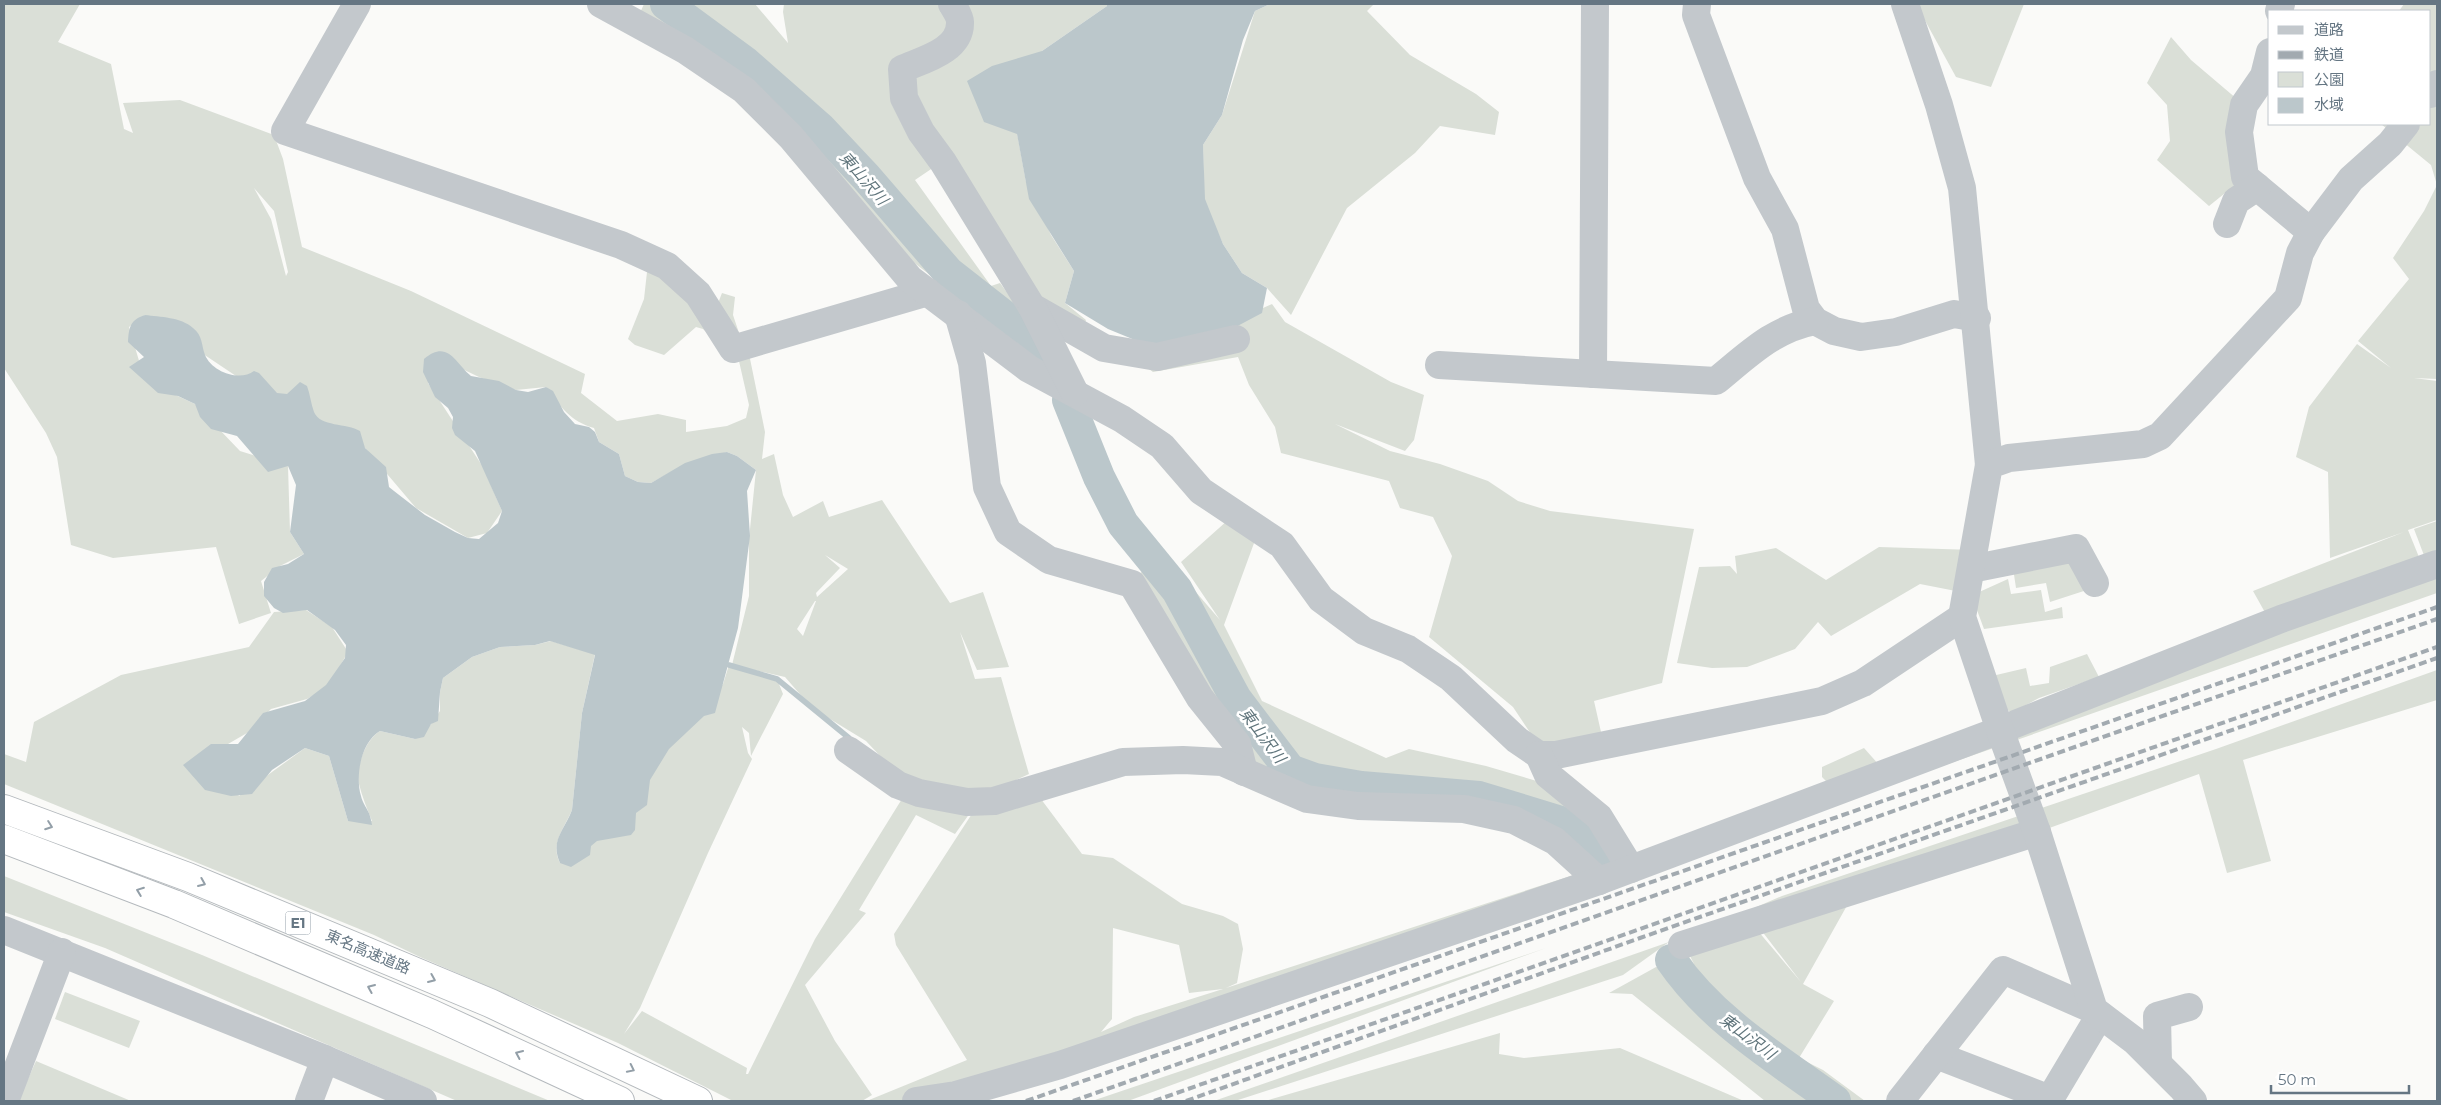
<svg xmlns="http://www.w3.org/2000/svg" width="2441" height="1105" viewBox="0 0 2441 1105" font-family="Montserrat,'Noto Sans JP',sans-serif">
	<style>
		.green { fill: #dadfd7; fill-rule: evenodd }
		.water { fill: #bbc7cb }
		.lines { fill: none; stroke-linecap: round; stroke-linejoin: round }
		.stream { stroke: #bbc7cb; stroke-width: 5.5 }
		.river { stroke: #bbc7cb; stroke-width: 32 }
		.highway-casing { stroke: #b4b9bd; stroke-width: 30 }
		.minor { stroke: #c3c8cc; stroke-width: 28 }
		.highway { stroke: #fff; stroke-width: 28 }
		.rail { stroke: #a2aab0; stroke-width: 4; stroke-dasharray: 8 4; stroke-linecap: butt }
		.oneway { stroke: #939fa8 }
		.labels { text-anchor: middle; stroke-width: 5; stroke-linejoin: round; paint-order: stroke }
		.shield { fill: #fff; stroke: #939fa8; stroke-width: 1 }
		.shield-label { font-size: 14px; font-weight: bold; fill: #657683 }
		.street-label { font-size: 15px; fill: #657683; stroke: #fff }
		.water-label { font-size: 16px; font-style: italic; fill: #60757c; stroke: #fff }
	</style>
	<rect width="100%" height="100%" fill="#fafaf8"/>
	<!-- green -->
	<g class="green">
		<path d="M4 4H80L58 42 111 64 124 129 133 133 123 103 180 100 274 135 283 159 302 247 411 291 585 374 581 393 617 421 658 414 686 420V432L727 426 746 418 749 405 736 348 748 349 765 432 762 459 774 454 783 495 793 517 823 501 829 517 882 500 950 603 983 592 1009 667 977 670 960 632 975 679 1001 677 1029 774 976 798 900 777 866 741 812 708 785 677 732 665 749 596V539L756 470 737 456 727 452 680 467 651 483 638 482 625 476 619 454 599 442 594 428C571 422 560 406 546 387L516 390 479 377 431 354 428 383 483 467 502 511 487 533 468 538 416 508 365 448 236 376 145 315 129 327 145 381 195 404 240 451 288 466 290 532 304 554 280 566 261 581 271 613 239 624 216 547 113 558 71 545 57 457 46 433 4 368ZM254 188 274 211 288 272 286 276 271 219ZM825 555 848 569 817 597 816 593 840 568ZM815 601H816L803 636 797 629Z"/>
		<path d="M644 4H755L788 43 783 12 784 4H1107V6L1042 51 1017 133 1026 182 1051 235 1074 271 1065 303 1086 320 1079 338 1031 306 943 161 915 180 991 286 1000 283 1020 310 1046 363 913 262 791 137 635 24Z"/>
		<path d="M1270 4H1374L1367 11 1410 55 1476 94 1499 112 1495 135 1440 126 1415 153 1347 208 1291 315 1267 288 1242 273 1223 244 1204 202 1203 145 1222 115 1255 11Z"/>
		<path d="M1916 4H2024L1991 87 1956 77Z"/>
		<path d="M2404 4H2437V379L2414 378 2437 381V520L2408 530 2421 562 2267 616 2253 591 2404 532 2330 558 2328 472 2296 457 2309 407 2357 344 2391 368 2358 341 2409 279 2393 258 2424 211 2437 185 2431 165 2381 124H2430V11H2399Z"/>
		<path d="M2171 37 2191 60 2244 105 2245 177 2209 206 2157 160 2170 141 2167 105 2147 83Z"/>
		<path d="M654 265 713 316 722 293 735 297 733 315 739 333 713 338 703 329 696 327 664 355 635 345 628 339 644 299 647 272Z"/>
		<path d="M1272 304 1285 322 1391 382 1424 395 1414 440 1405 451 1335 424 1390 451 1440 464 1488 481 1518 501 1550 511 1694 529 1662 683 1594 701 1601 732 1553 746 1535 740 1513 707 1429 637 1452 556 1433 517 1400 508 1389 481 1281 453 1275 427 1249 385 1238 357 1153 372 1130 355 1211 331Z"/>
		<path d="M1228 520 1257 535 1224 625 1262 701 1386 758 1409 749 1486 766 1540 782 1573 810 1615 861 1829 784 1822 777V767L1864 748 1880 766 2437 570V593L984 1101H733L618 1043 420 957 374 935 4 784V754L26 762 34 722 121 675 249 647 274 612 306 610 332 627 348 652 328 687 307 699 271 709 247 733 228 744H211L239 796 305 748 329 756 348 821H372C367 809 362 796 359 784 355 767 366 739 380 731L415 739 431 724 440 711V692L443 678 472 657 500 647 535 645 551 641 595 654 582 713 572 810C564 829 550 843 560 863L643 768 723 684 729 665 777 679 783 694 751 756 749 733 742 727 748 753 752 759 708 853 640 1008 624 1034 642 1011 747 1068 746 1074H748L815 939 905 794 975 806 955 834 916 815 859 910 866 913 805 985 835 1041 872 1095 862 1101 869 1100 967 1060 896 945 894 934 977 806 1038 795 1082 854 1113 858 1182 904 1223 916 1238 924 1243 949 1237 983 1226 988 1592 869 1514 820 1307 799 1244 772 1132 584 1155 555 1170 562 1220 620 1181 562ZM1113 928 1179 945 1189 993 1223 989 1134 1017 1101 1032 1112 1019Z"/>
		<path d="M2437 521V554L2425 558 2414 529Z"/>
		<path d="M1879 547 1974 550 1966 593 1920 584 1831 636 1818 622 1795 649 1747 667 1712 668 1677 663 1699 567 1730 566 1737 574 1735 556 1776 548 1826 580Z"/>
		<path d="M2074 553 2090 589 2050 602 2046 583 2016 588 2013 568Z"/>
		<path d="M2008 579 2011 594 2041 590 2045 612 2062 607 2063 618 1984 629 1974 602 1977 593Z"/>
		<path d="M2087 654 2099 677 2039 698 2013 712 1999 708 1992 676 2026 668 2030 686 2049 683 2050 667Z"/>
		<path d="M2437 670V700L2243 760 2271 861 2227 873 2199 774 2041 831 1708 928 1782 896 2216 749Z"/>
		<path d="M4 876 202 955 550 1101H457L105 948 4 912Z"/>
		<path d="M1849 902 1803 984 1834 1001 1799 1058 1823 1070 1865 1101H1765L1632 994 1609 993 1685 951 1694 964 1686 948 1758 931 1801 982 1758 926Z"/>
		<path d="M1669 942 1623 975 1235 1101H1214Z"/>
		<path d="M1546 948 1128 1101H1092Z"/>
		<path d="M65 992 140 1021 129 1048 55 1019Z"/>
		<path d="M1500 1033 1499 1054 1524 1058 1620 1048 1744 1101H1265Z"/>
		<path d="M36 1061 131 1101H18Z"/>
	</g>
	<!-- water -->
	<g class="water">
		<path d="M1107 4H1270L1255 11 1243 40 1222 115 1203 145 1205 199 1223 244 1242 273 1267 288 1262 313 1196 348 1147 345 1108 329 1065 303 1074 271 1029 199 1017 134 984 122 967 81 992 66 1042 51 1107 6Z"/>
		<path d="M145 315C160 317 181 317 193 328 203 336 201 344 205 355 212 372 240 382 254 371L259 373 277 393 287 394 300 382 307 386C310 394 311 404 314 412 320 427 347 423 360 431L365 448 386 467 389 487 394 491 425 515 455 532 468 538 479 539 498 523 502 511 475 451 455 435 452 428 453 417 448 408 435 397 423 372 424 359C448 339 455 363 471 376L499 381 516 390 528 392 546 387 553 391 564 412 575 424 589 427 595 432 599 442 619 454 625 476 638 482 651 483 685 463 712 454 727 452 737 456 756 470 747 491 750 536 738 628 715 713 704 716 669 749 650 780 647 805 636 813 635 830 631 835 597 841 591 846 590 855 571 867 560 863C550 840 564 831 572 810L582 713 595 655 550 641 535 645 500 647 472 657 443 678 440 692 438 721 431 724 424 737 415 739 380 731C361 742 355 776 361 796 364 808 370 809 372 825L348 821 329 756 305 748 272 770 252 794 231 796 205 790 183 765 211 744H238L263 713 305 701 326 685 345 658 346 645 335 630 307 610 283 613 274 608 264 596V582L272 568 288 564 304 554 290 532 296 485 288 466 268 472 237 436 211 429 200 417 195 404 178 396 158 393 129 367 144 357 128 342C129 327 130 320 145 315Z"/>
	</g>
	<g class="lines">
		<!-- stream -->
		<g class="stream">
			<path d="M729 665 777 679 849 738"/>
			<path d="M1269 768 1290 770"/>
		</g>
		<!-- river -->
		<g class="river">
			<path d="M666 4 746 63 820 128 866 177 948 272 1036 341 1050 365"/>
			<path d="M1068 400 1099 477 1123 524 1177 590 1236 699 1290 770 1315 779 1361 787 1479 797 1561 822 1593 847 1612 865"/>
			<path d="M1671 960C1712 1020 1777 1059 1835 1101"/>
		</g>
		<defs>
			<g id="highway">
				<path d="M4 809 188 877 490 1003 698 1101"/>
				<path d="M4 839 174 904 432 1014 620 1101"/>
			</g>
		</defs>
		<!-- highway casing -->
		<use href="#highway" class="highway-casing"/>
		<!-- minor -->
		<g class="minor">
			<path d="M357 4 285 131 621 245 667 266 698 294 733 349 928 292"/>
			<path d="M601 4 685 50 744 90 791 137 910 279 1029 369 1122 419 1162 446 1201 491 1282 545 1321 599 1364 631 1408 649 1451 678 1517 740 1539 755H1556L1822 701 1863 683 1962 617"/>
			<path d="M952 4C955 9 960 17 960 22 961 51 922 60 902 69L904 98 921 132 943 162 1032 307 1104 348 1157 357 1236 339"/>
			<path d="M1697 4 1696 15 1757 178 1785 229 1806 309 1815 321 1834 331 1861 337 1896 332 1954 314 1977 318"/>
			<path d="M1905 4 1939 105 1962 188 1989 465"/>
			<path d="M2279 11 2281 4"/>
			<path d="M2270 52 2264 76 2244 105 2239 132 2245 177 2311 232"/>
			<path d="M2430 94 2437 84"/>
			<path d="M2227 224 2236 201 2257 187"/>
			<path d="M1032 307 1075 393"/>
			<path d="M958 314 972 363 987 487 1008 532 1049 560 1132 584 1200 698 1237 744 1244 772"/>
			<path d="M1439 365 1716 381C1748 355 1773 329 1815 321"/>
			<path d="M1593 374 1595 4"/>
			<path d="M1971 569 2076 548 2095 583"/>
			<path d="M848 750 898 785 919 793 967 802 994 801 1123 762 1183 760 1222 762 1307 799 1358 806 1464 809 1514 820 1555 841 1599 881"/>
			<path d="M1539 755 1548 775 1599 817 1631 869"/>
			<path d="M4 930 325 1059 423 1101"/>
			<path d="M1682 945 2037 832"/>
			<path d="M1936 1055 2050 1099 2100 1015"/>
			<path d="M2158 1063 2157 1016 2189 1007"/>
			<path d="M5 1101 62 952"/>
			<path d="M309 1101 325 1059"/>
			<path d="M916 1101 956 1095 1060 1065 1599 881 2000 730 2281 619 2437 564"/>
			<path d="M1900 1101 2003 970 2094 1010"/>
			<path d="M2193 1101 2181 1087 2135 1041 2094 1010 2037 832 2000 730 1962 617 1989 465 2009 458 2143 444 2160 436 2288 298 2300 253 2311 232 2351 179 2390 144 2406 124"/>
		</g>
		<!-- highway -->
		<use href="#highway" class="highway"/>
		<!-- rail -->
		<g class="rail">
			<path d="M1026 1101 2437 607"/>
			<path d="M1073 1101 2437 619"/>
			<path d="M1154 1101 2437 647"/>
			<path d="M1186 1101 1640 938 2437 658"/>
		</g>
	</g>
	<!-- one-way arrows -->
	<defs><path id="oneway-chevron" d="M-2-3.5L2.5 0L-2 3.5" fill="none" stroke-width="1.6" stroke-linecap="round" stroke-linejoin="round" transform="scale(1.25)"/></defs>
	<g class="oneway">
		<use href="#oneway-chevron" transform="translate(49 826) rotate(20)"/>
		<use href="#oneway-chevron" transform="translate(202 883) rotate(23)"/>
		<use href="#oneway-chevron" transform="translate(140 891) rotate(-159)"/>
		<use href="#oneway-chevron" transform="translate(432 979) rotate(23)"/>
		<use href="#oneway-chevron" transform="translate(371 988) rotate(-157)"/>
		<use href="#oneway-chevron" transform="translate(519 1054) rotate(-156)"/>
		<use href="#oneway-chevron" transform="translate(631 1069) rotate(26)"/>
	</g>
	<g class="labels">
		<!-- shield labels -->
		<rect class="shield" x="285.5" y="911.5" width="25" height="23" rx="4"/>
		<g class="shield-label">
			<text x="298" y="928">E1</text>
		</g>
		<!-- street labels -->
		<g class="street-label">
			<text transform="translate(368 952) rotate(23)" y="5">東名高速道路</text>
		</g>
		<!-- water labels -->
		<g class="water-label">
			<text transform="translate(864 178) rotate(49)" y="6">東山沢川</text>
			<text transform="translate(1263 735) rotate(53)" y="6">東山沢川</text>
			<text transform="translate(1748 1036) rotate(37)" y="6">東山沢川</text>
		</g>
	</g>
	<!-- border -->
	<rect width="2441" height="1105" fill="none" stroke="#657683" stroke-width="10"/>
	<!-- legend -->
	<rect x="2268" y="10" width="162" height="115" fill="#ffffff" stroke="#c1c8cd"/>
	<rect x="2278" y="26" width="25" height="8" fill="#c3c8cc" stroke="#c1c8cd"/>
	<text x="2314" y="35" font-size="15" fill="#657683">道路</text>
	<rect x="2278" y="51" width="25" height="8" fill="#a2aab0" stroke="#c1c8cd"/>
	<text x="2314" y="60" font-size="15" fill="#657683">鉄道</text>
	<rect x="2278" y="72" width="25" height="15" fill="#dadfd7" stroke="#c1c8cd"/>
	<text x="2314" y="85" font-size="15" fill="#657683">公園</text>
	<rect x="2278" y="98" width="25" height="15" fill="#bbc7cb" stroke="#c1c8cd"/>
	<text x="2314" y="110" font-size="15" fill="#657683">水域</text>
	<!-- scale -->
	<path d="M2271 1085v8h138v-8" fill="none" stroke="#657683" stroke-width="2.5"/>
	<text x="2278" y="1085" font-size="15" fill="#657683" stroke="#ffffff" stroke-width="4" paint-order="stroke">50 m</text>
</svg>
